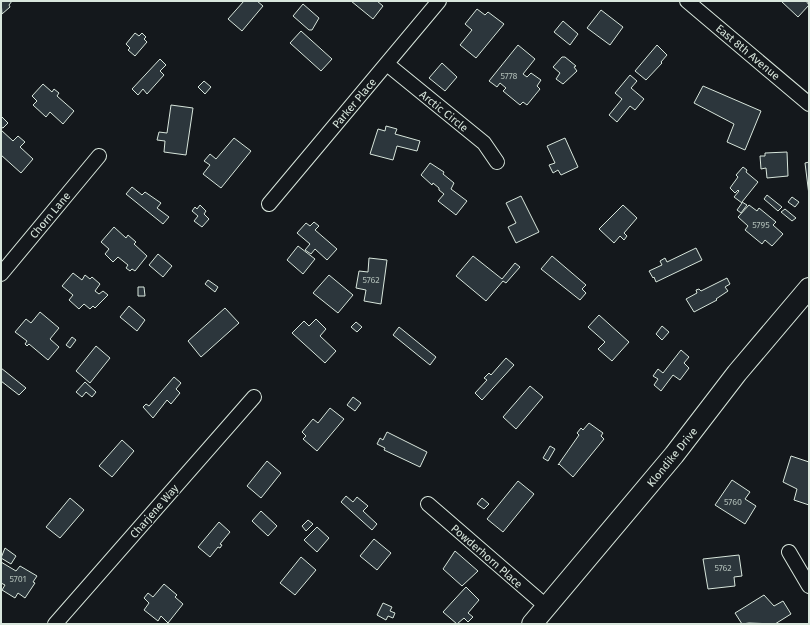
<svg xmlns="http://www.w3.org/2000/svg" width="810" height="625" viewBox="0 0 810 625" font-family="'Fira Sans',sans-serif">
	<style>
		.building { fill: #2c363c; stroke: #d8e6dc }
		.lines { fill: none; stroke-linecap: round; stroke-linejoin: round }
		.street-casing { stroke: #d8e6dc; stroke-width: 16 }
		.secondary-casing { stroke: #d8e6dc; stroke-width: 22 }
		.street { stroke: #14181c; stroke-width: 14 }
		.secondary { stroke: #14181c; stroke-width: 20 }
		.labels { text-anchor: middle; stroke-width: 3; stroke-linejoin: round; paint-order: stroke }
		.number-label { font-size: 9px; fill: #adbab4 }
		.street-label { font-size: 11px; fill: #d8e6dc; stroke: #14181c }
	</style>
	<rect width="100%" height="100%" fill="#14181c"/>
	<!-- building -->
	<g class="building">
		<path d="M1 1H12L9 5 10 7 2 14Z"/>
		<path d="M244 1H257L263 6 242 31 228 19Z"/>
		<path d="M351 1H377L383 6 373 19Z"/>
		<path d="M781 1H806L809 5 798 17Z"/>
		<path d="M303 4 319 18 312 30H309L293 16Z"/>
		<path d="M477 9 485 15 488 12 504 24 476 58 460 45 472 30 465 24Z"/>
		<path d="M601 10 623 27 610 45 587 28Z"/>
		<path d="M563 21 578 34 570 45 554 32Z"/>
		<path d="M301 31 332 59 321 71 290 43Z"/>
		<path d="M135 33 139 36 142 33 146 37 144 39 147 42 135 56 128 50 130 48 126 44Z"/>
		<path d="M518 45 535 59 523 74 527 77 531 73 541 80 537 86 540 89 527 105 523 102 520 105 503 91 506 88 500 83 497 87 489 81Z"/>
		<path d="M657 45 667 55 661 62 662 63 646 80 635 71Z"/>
		<path d="M562 57H565L576 66 574 67 577 71 563 84 556 79 560 73 553 67Z"/>
		<path d="M160 59 166 65 160 71 164 75 147 94 143 89 138 95 132 89Z"/>
		<path d="M442 63 457 77 445 91 429 78Z"/>
		<path d="M630 75 637 81 631 88 644 99 635 110 630 106 617 122 609 115 622 99 615 93Z"/>
		<path d="M204 81 211 87 205 94 198 87Z"/>
		<path d="M43 84 52 92 54 89 59 93 57 96 74 111 63 124 50 112 46 117 33 105 37 101 32 96Z"/>
		<path d="M703 86 761 111 745 150 727 142 734 124 694 103Z"/>
		<path d="M171 105 193 108 186 155 164 152 165 141 157 140 159 132 167 133Z"/>
		<path d="M1 116 8 123 3 128 1 127Z"/>
		<path d="M386 126 397 129 395 134 420 141 417 151 397 146 393 160 370 154 378 129 385 131Z"/>
		<path d="M1 130 13 141 18 136 25 142 20 147 33 159 21 173 1 155Z"/>
		<path d="M234 138 251 151 221 188 203 174 210 165 204 161 210 154 216 159Z"/>
		<path d="M565 138 578 167 561 175 558 170 553 173 549 165 555 163 547 146Z"/>
		<path d="M787 152 788 176 767 178 766 168 761 169 760 156H765V153Z"/>
		<path d="M809 162V195L805 163Z"/>
		<path d="M430 163 444 172 443 174 454 183 451 189 467 201 456 215 438 201 444 194 439 190V188L433 183 432 185 421 175Z"/>
		<path d="M743 167 747 170 746 172 758 182 742 202 747 205 741 213 737 210 742 203 734 197 739 191 738 190 735 193 730 188 738 177 736 175Z"/>
		<path d="M132 187 142 195 145 192 161 203 157 208 169 217 163 224 126 194Z"/>
		<path d="M767 195 782 207 778 211 764 199Z"/>
		<path d="M521 196 539 232 516 243 508 227 516 223 506 203Z"/>
		<path d="M792 197 799 202 795 207 788 202Z"/>
		<path d="M200 205 206 211 204 214 209 219 202 227 194 221 198 216 192 211 195 207 197 209Z"/>
		<path d="M623 205 637 218 624 233 627 236 624 240 620 236 614 243 599 229Z"/>
		<path d="M749 205 757 211 759 208 776 222 773 225 783 234 772 246 765 240 762 244 745 230 748 226 738 217Z"/>
		<path d="M785 209 796 218 792 221 781 212Z"/>
		<path d="M314 222 319 226 315 230 337 249 327 260 315 249 311 254 305 250 310 244 297 233 306 223 310 226Z"/>
		<path d="M114 227 126 238 128 235 136 242 134 244 147 256 135 271 132 269 130 271 126 268 128 265 118 257 113 262 105 254 109 249 101 242Z"/>
		<path d="M298 246 315 259 303 274 287 260Z"/>
		<path d="M696 248 702 260 656 282 654 277 653 278 649 271 662 265 660 261 665 258 667 262Z"/>
		<path d="M158 254 172 266 163 277 149 265Z"/>
		<path d="M473 256 502 279 515 263 520 267 506 283 503 281 486 301 456 276Z"/>
		<path d="M552 256 586 285 582 289 586 293 580 300 541 269Z"/>
		<path d="M369 258 387 260 381 304 364 301 366 290 356 288 359 271 368 272Z"/>
		<path d="M73 273 82 280 85 275 90 279 92 277 100 284 95 291 99 294 103 291 108 295 95 308 93 306 90 309 84 304 79 309 69 300 73 295 62 286Z"/>
		<path d="M329 275 353 295 338 313 313 293Z"/>
		<path d="M727 278 730 284 725 287 728 291 716 299 717 300 694 312 686 299 697 293 696 290 699 289 701 291Z"/>
		<path d="M208 280 218 287 215 292 205 284Z"/>
		<path d="M138 287H144L145 296H138Z"/>
		<path d="M129 306 145 320 137 331 120 317Z"/>
		<path d="M225 308 239 323 201 357 188 341Z"/>
		<path d="M40 312 59 328 50 339 59 347 48 360 29 344 27 346 25 344 27 341 15 332 26 319 31 323Z"/>
		<path d="M599 315 629 342 612 361 598 349 605 342 588 327Z"/>
		<path d="M316 319 326 329 320 336 336 351 325 363 292 333 304 321 309 326Z"/>
		<path d="M356 322 362 327 357 332 351 327Z"/>
		<path d="M662 326 669 332 662 340 656 334Z"/>
		<path d="M399 327 436 357 430 365 393 335Z"/>
		<path d="M72 337 76 340 70 348 66 345Z"/>
		<path d="M96 346 110 358 90 383 76 371Z"/>
		<path d="M681 350 689 357 684 363 689 368 680 380 673 375 661 391 654 385 658 379 653 376 658 369 663 373Z"/>
		<path d="M506 358 514 365 482 400 475 393 487 380 484 378 489 373 491 375Z"/>
		<path d="M1 368 26 388 19 395 1 381Z"/>
		<path d="M174 377 181 383 176 389 180 393 171 404 167 400 153 418 143 407 146 404 149 406Z"/>
		<path d="M85 382 96 392 92 397 86 392 82 397 76 392Z"/>
		<path d="M530 386 543 397 516 429 503 417Z"/>
		<path d="M353 397 361 403 355 411 347 405Z"/>
		<path d="M330 408 344 419 317 451 303 439 306 436 302 432 313 419 318 423Z"/>
		<path d="M589 423 603 433 601 436 604 439 573 477 559 464 558 465 579 435 577 433 581 428 583 430Z"/>
		<path d="M387 432 427 452 420 467 384 450 385 448 377 444 380 438 383 440Z"/>
		<path d="M122 440 134 451 112 477 99 466Z"/>
		<path d="M550 446 555 449 548 461 543 458Z"/>
		<path d="M791 456 809 462V505L794 500 797 489 783 482Z"/>
		<path d="M267 461 281 473 261 498 247 486Z"/>
		<path d="M732 480 750 492 745 499 756 506 745 524 715 505Z"/>
		<path d="M518 481 534 494 503 532 487 519Z"/>
		<path d="M346 496 353 502 357 497 368 506 363 511 377 524 372 530 341 502Z"/>
		<path d="M70 498 84 510 60 538 46 527Z"/>
		<path d="M482 498 489 504 484 509 477 504Z"/>
		<path d="M261 511 277 526 268 536 252 521Z"/>
		<path d="M308 520 313 524 306 531 302 526Z"/>
		<path d="M219 522 230 532 220 544 222 545 220 548 218 547 210 557 198 547Z"/>
		<path d="M317 527 329 538 317 552 304 540Z"/>
		<path d="M374 539 391 553 377 570 360 556Z"/>
		<path d="M5 548 16 556 11 564 1 558Z"/>
		<path d="M455 551 478 571 462 586 443 569Z"/>
		<path d="M739 555 742 576 734 577 735 586 708 589 703 559Z"/>
		<path d="M301 557 316 570 295 595 280 583Z"/>
		<path d="M1 562 16 571 20 566 37 576 33 582 35 583 25 598 18 593 15 598 2 590 5 585 1 583Z"/>
		<path d="M164 584 177 595 175 597 183 604 168 623 161 616 158 621 144 610 149 603 144 598 148 593 153 597Z"/>
		<path d="M466 587 479 600 468 613 473 617 468 622 464 618 457 624 443 612Z"/>
		<path d="M764 595 774 606 783 601 791 614 775 624 749 623 742 624 735 613Z"/>
		<path d="M383 603 392 607 390 611 395 613 393 618 388 616 386 620 377 615Z"/>
	</g>
	<g class="lines">
		<defs>
			<g id="street">
				<path d="M687 1 809 104"/>
				<path d="M387 64 484 143 497 162"/>
				<path d="M269 204 439 1"/>
				<path d="M1 274 99 156"/>
				<path d="M428 504 547 607"/>
				<path d="M789 552 809 586"/>
				<path d="M55 624 254 397"/>
			</g>
			<path id="secondary" d="M532 624 674 455 737 373 809 288"/>
		</defs>
		<!-- street casing -->
		<use href="#street" class="street-casing"/>
		<!-- secondary casing -->
		<use href="#secondary" class="secondary-casing"/>
		<!-- street -->
		<use href="#street" class="street"/>
		<!-- secondary -->
		<use href="#secondary" class="secondary"/>
	</g>
	<g class="labels">
		<!-- number labels -->
		<g class="number-label">
			<text x="509" y="79">5778</text>
			<text x="761" y="228">5795</text>
			<text x="371" y="283">5762</text>
			<text x="733" y="505">5760</text>
			<text x="723" y="571">5762</text>
			<text x="18" y="582">5701</text>
		</g>
		<!-- street labels -->
		<g class="street-label">
			<text transform="translate(748 52) rotate(40)" y="4">East 8th Avenue</text>
			<text transform="translate(354 103) rotate(-50)" y="4">Parker Place</text>
			<text transform="translate(444 111) rotate(39)" y="4">Arctic Circle</text>
			<text transform="translate(50 215) rotate(-50)" y="4">Chorn Lane</text>
			<text transform="translate(672 457) rotate(-51)" y="4">Klondike Drive</text>
			<text transform="translate(154 511) rotate(-49)" y="4">Charjene Way</text>
			<text transform="translate(487 556) rotate(41)" y="4">Powderhorn Place</text>
		</g>
	</g>
	<!-- border -->
	<rect width="810" height="625" fill="none" stroke="#d8e6dc" stroke-width="4"/>
</svg>
